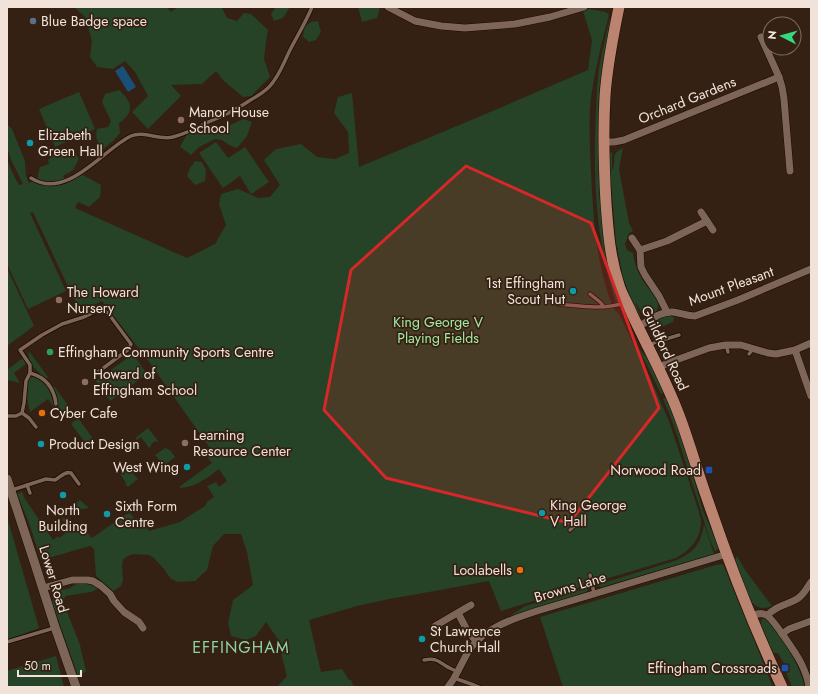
<svg xmlns="http://www.w3.org/2000/svg" width="818" height="694" viewBox="0 0 818 694" font-family="Jost,sans-serif">
	<style>
		.green { fill: #264227 }
		.water { fill: #194f78 }
		.lines { fill: none; stroke-linecap: round; stroke-linejoin: round }
		.service-casing { stroke: #1b0a01; stroke-width: 5 }
		.minor-casing { stroke: #1b0a01; stroke-width: 8 }
		.tertiary-casing { stroke: #1b0a01; stroke-width: 10 }
		.primary-casing { stroke: #1b0a01; stroke-width: 12 }
		.service { stroke: #7d6657; stroke-width: 3.5 }
		.minor { stroke: #7d6657; stroke-width: 7 }
		.tertiary { stroke: #7d6657; stroke-width: 9 }
		.primary { stroke: #ba8470; stroke-width: 11 }
		.marked { fill: #d62828; fill-opacity: 0.2; stroke: #d62828; stroke-width: 3; stroke-linejoin: round }
		.service-dot { fill: #5c6f8a; stroke: #342113; stroke-width: 1.5 }
		.education-dot { fill: #8d6e63; stroke: #342113; stroke-width: 1.5 }
		.culture-dot { fill: #0f9aa8; stroke: #342113; stroke-width: 1.5 }
		.leisure-dot { fill: #2e9e5b; stroke: #342113; stroke-width: 1.5 }
		.food-dot { fill: #e8710a; stroke: #342113; stroke-width: 1.5 }
		.transit-dot { fill: #1a4fb4; stroke: #342113; stroke-width: 1.5 }
		.labels { text-anchor: middle; stroke-width: 3.5; stroke-linejoin: round; paint-order: stroke }
		.poi-label { font-size: 14px; fill: #f1e3da; stroke: #342113; text-anchor: start }
		.street-label { font-size: 14px; fill: #f1e3da; stroke: #342113 }
		.park-label { font-size: 14px; fill: #a3eaa4; stroke: #342113 }
		.quarter-label { font-size: 16px; letter-spacing: 1px; fill: #8cd4a4; stroke: #342113 }
	</style>
	<rect width="100%" height="100%" fill="#342113"/>
	<!-- green -->
	<g class="green">
		<path d="M74 7H167L171 12 178 7H223L222 8 227 18 237 21 244 13 251 14 268 30 266 41 264 59 270 77 251 96 243 97 224 81 216 71 202 84 171 85 181 96 148 129 132 112 148 96 135 72 125 61 113 69 97 67 90 57 92 41 85 17Z"/>
		<path d="M276 7H290L283 18 274 21 271 14Z"/>
		<path d="M358 7H380L377 18 362 22Z"/>
		<path d="M589 9 606 12 609 15C601 46 593 76 590 108 589 129 590 151 591 172 593 211 595 250 606 287 609 296 611 308 619 314L652 382 669 421 698 509C699 513 701 517 701 522 701 539 690 550 676 558L602 580 598 578 586 581 583 586 501 611 489 581 418 594 389 599 357 606 309 620 321 672 342 669 349 680H351L354 687H277L287 676 277 638 266 622 256 636 246 640 231 636 228 623 233 600 253 585 247 552 241 534H224L213 546 207 570 195 581 177 582 170 578 164 569 154 558 149 555 133 554 126 557 123 560 122 565 123 580 121 586 113 591 96 576 94 549 90 546 41 560 29 523 17 494 22 492 25 499 53 540 58 536 59 538 65 534 64 532 68 528 62 519 64 518H68L79 533 84 529 92 538 125 515 130 513 135 519 140 517 149 531 180 522 205 506 207 502 214 497 207 486 216 482 219 487 227 481 219 469C207 478 196 487 180 488L179 487 212 463 204 453 210 448 150 363 102 301 81 312 71 293 33 212 30 213 66 291 28 309 7 264V160L14 176 19 185 23 184 11 160 7 147V124L12 129 25 161 26 176 29 183 37 179 40 167 49 164 48 160 56 153 68 150 74 151 79 159 73 170 63 176 66 181 83 175 101 185 100 197 89 207 78 202 75 208 187 258 215 244 226 225 219 204 221 194 238 189 258 198 270 197 280 185 264 160 276 149 301 144 317 157 335 159 349 153 348 132 334 113 338 97 352 93 359 167 476 118 588 70 592 40 583 11Z"/>
		<path d="M610 18 611 22 600 101 620 299V302L617 303H616C598 247 594 196 595 138 596 115 596 91 599 68 602 51 606 34 610 18Z"/>
		<path d="M318 21 321 32 316 40 309 42 303 37 304 27 311 22Z"/>
		<path d="M119 90C125 95 133 104 129 113 127 117 122 121 119 123L120 133 113 141 103 149C97 141 95 139 97 129L108 127 111 121 102 102 105 94Z"/>
		<path d="M79 92 95 129 55 147 39 109Z"/>
		<path d="M243 119 252 122 247 136 237 148 229 145 222 140 215 139 199 147 191 155 180 147 187 134 204 132 211 134Z"/>
		<path d="M216 142 228 158 245 147 269 182 251 194 240 176 223 188 199 153Z"/>
		<path d="M623 148 619 169 629 223 633 231 629 233 625 244 627 250 633 253C635 273 646 285 657 300 661 311 653 316 644 317L638 306 635 302 640 315 636 312 623 277 616 242 609 157 610 153 612 152V171C618 159 608 156 623 148Z"/>
		<path d="M195 161 202 162 206 170 205 181 195 185 187 176 190 168Z"/>
		<path d="M7 268 34 326 7 346Z"/>
		<path d="M670 314 674 318 673 322 659 328 654 323C658 318 664 315 670 314Z"/>
		<path d="M639 349 648 359 665 392 661 394Z"/>
		<path d="M29 351 48 377 46 379C38 371 26 363 29 351Z"/>
		<path d="M133 354 147 374 110 401 96 381Z"/>
		<path d="M23 358 26 364 14 373 20 383 7 380V370Z"/>
		<path d="M32 377C46 377 54 398 55 409L48 399 30 412 27 398 28 380 29 378Z"/>
		<path d="M54 386 70 408 58 416 59 413V409L57 404V396L53 388Z"/>
		<path d="M667 397 686 450 703 511 718 545V549L716 551H715L710 540 676 432 669 413 663 399Z"/>
		<path d="M78 418 94 440 87 445 71 424Z"/>
		<path d="M148 428 158 441 157 442 155 441 151 444 152 445 149 448 141 437 137 440 135 438Z"/>
		<path d="M165 448 170 450 175 457 164 466 155 455Z"/>
		<path d="M128 468 138 479 128 487 125 484 126 483 120 474Z"/>
		<path d="M80 500 89 508 64 512Z"/>
		<path d="M7 519 10 527 39 628 7 640Z"/>
		<path d="M704 524 714 554 602 587 598 586 597 585 674 561C693 554 701 544 704 524Z"/>
		<path d="M737 556 745 570 772 606C761 610 755 608 749 598L735 560Z"/>
		<path d="M723 564 773 687H563L540 617 716 565Z"/>
		<path d="M78 583 93 585 98 589 91 592 66 596 60 604 66 609 80 645 86 671 82 674 78 676 52 602 61 590 70 588Z"/>
		<path d="M588 588 587 592 510 616 525 606Z"/>
		<path d="M762 619H765C781 633 800 666 805 687H792L785 670 787 669 778 653H773C769 644 758 628 762 619Z"/>
		<path d="M56 656 64 687H7V671Z"/>
	</g>
	<!-- water -->
	<path class="water" d="M123 66 136 87 128 92 115 71Z"/>
	<g class="lines">
		<defs>
			<g id="service">
				<path d="M31 178C67 201 102 150 131 136 144 130 159 141 173 137 184 134 195 129 206 123 221 117 236 110 249 101 256 97 263 93 269 87 279 77 284 62 290 50 297 36 306 22 312 7"/>
				<path d="M590 294 600 302 604 307"/>
				<path d="M558 304C580 306 603 310 624 303"/>
				<path d="M650 320 660 340 650 345"/>
				<path d="M660 340 666 339 679 335"/>
				<path d="M726 345 728 352"/>
				<path d="M749 354 753 349"/>
				<path d="M30 373C45 377 54 388 56 404"/>
				<path d="M22 413 29 418 36 427"/>
				<path d="M7 416H16L22 413 24 403 26 381 30 373V365L20 350 42 335 62 324 84 317 101 309 108 313 131 344 129 349 98 372"/>
				<path d="M27 485 30 493"/>
				<path d="M12 490 46 479 55 480C60 477 65 471 71 473L79 484"/>
				<path d="M570 530 574 526"/>
				<path d="M590 575 594 593"/>
				<path d="M7 642 54 628"/>
				<path d="M424 660C435 658 437 660 446 666 449 668 454 670 458 672"/>
				<path d="M454 678 474 685 479 687"/>
			</g>
			<g id="minor">
				<path d="M388 7 415 21 441 26 465 28 515 24 550 17 584 7"/>
				<path d="M761 37 779 77 782 87 784 99 790 171"/>
				<path d="M604 142H614L624 140 779 77"/>
				<path d="M701 212 713 230"/>
				<path d="M632 238 640 250 641 267 645 275 659 296 667 312"/>
				<path d="M640 250 667 241 707 221"/>
				<path d="M638 327C649 321 660 311 673 312 681 313 687 316 695 316L738 300 811 269"/>
				<path d="M795 350 811 396"/>
				<path d="M658 368 668 363 709 348 720 346 726 345H741L768 353 776 354 795 350 811 343"/>
				<path d="M43 588 72 580H88L93 581 101 586 110 594 114 601 124 612 139 622 143 628"/>
				<path d="M458 613 468 632 476 641"/>
				<path d="M768 615C775 606 787 605 797 599 803 596 807 588 811 582"/>
				<path d="M751 616C756 614 761 612 766 615 772 617 797 655 801 663 805 671 808 679 809 687"/>
				<path d="M435 626 471 605"/>
				<path d="M782 634 789 629 811 621"/>
				<path d="M448 687C452 682 455 677 458 671 462 664 465 656 470 649 486 627 513 619 537 611L727 554"/>
			</g>
			<path id="tertiary" d="M7 479 34 561 55 627 76 687"/>
			<path id="primary" d="M619 7C613 36 607 66 605 96 603 131 604 168 606 203 608 231 610 258 619 285 622 295 628 304 632 314 648 348 666 380 679 415 690 444 698 474 709 504 730 566 754 627 782 687"/>
		</defs>
		<!-- service casing -->
		<use href="#service" class="service-casing"/>
		<!-- minor casing -->
		<use href="#minor" class="minor-casing"/>
		<!-- tertiary casing -->
		<use href="#tertiary" class="tertiary-casing"/>
		<!-- primary casing -->
		<use href="#primary" class="primary-casing"/>
		<!-- service -->
		<use href="#service" class="service"/>
		<!-- minor -->
		<use href="#minor" class="minor"/>
		<!-- tertiary -->
		<use href="#tertiary" class="tertiary"/>
		<!-- primary -->
		<use href="#primary" class="primary"/>
	</g>
	<!-- marked area -->
	<path class="marked" d="M466 166 591 223 659 408 569 523 386 478 324 410 351 270Z"/>
	<!-- markers -->
	<circle class="service-dot" cx="33" cy="21" r="4"/>
	<g class="education-dot">
		<circle cx="181" cy="120" r="4"/>
		<circle cx="59" cy="300" r="4"/>
		<circle cx="85" cy="382" r="4"/>
		<circle cx="185" cy="443" r="4"/>
	</g>
	<g class="culture-dot">
		<circle cx="30" cy="143" r="4"/>
		<circle cx="573" cy="291" r="4"/>
		<circle cx="41" cy="444" r="4"/>
		<circle cx="187" cy="467" r="4"/>
		<circle cx="63" cy="495" r="4"/>
		<circle cx="542" cy="513" r="4"/>
		<circle cx="107" cy="514" r="4"/>
		<circle cx="422" cy="639" r="4"/>
	</g>
	<circle class="leisure-dot" cx="50" cy="352" r="4"/>
	<g class="food-dot">
		<circle cx="42" cy="413" r="4"/>
		<circle cx="520" cy="570" r="4"/>
	</g>
	<g class="transit-dot">
		<rect x="705" y="466" width="8" height="8" rx="2"/>
		<rect x="781" y="664" width="8" height="8" rx="2"/>
	</g>
	<g class="labels">
		<!-- poi labels -->
		<g class="poi-label">
			<text x="41" y="26">Blue Badge space</text>
			<text x="189" y="117">Manor House<tspan x="189" dy="16">School</tspan></text>
			<text x="38" y="140">Elizabeth<tspan x="38" dy="16">Green Hall</tspan></text>
			<text x="565" y="288" text-anchor="end">1st Effingham<tspan x="565" dy="16">Scout Hut</tspan></text>
			<text x="67" y="297">The Howard<tspan x="67" dy="16">Nursery</tspan></text>
			<text x="58" y="357">Effingham Community Sports Centre</text>
			<text x="93" y="379">Howard of<tspan x="93" dy="16">Effingham School</tspan></text>
			<text x="50" y="418">Cyber Cafe</text>
			<text x="193" y="440">Learning<tspan x="193" dy="16">Resource Center</tspan></text>
			<text x="49" y="449">Product Design</text>
			<text x="179" y="472" text-anchor="end">West Wing</text>
			<text x="701" y="475" text-anchor="end">Norwood Road</text>
			<text x="550" y="510">King George<tspan x="550" dy="16">V Hall</tspan></text>
			<text x="115" y="511">Sixth Form<tspan x="115" dy="16">Centre</tspan></text>
			<text x="63" y="515" text-anchor="middle">North<tspan x="63" dy="16">Building</tspan></text>
			<text x="512" y="575" text-anchor="end">Loolabells</text>
			<text x="430" y="636">St Lawrence<tspan x="430" dy="16">Church Hall</tspan></text>
			<text x="777" y="673" text-anchor="end">Effingham Crossroads</text>
		</g>
		<!-- street labels -->
		<g class="street-label">
			<text transform="translate(687 100) rotate(-22)" y="5">Orchard Gardens</text>
			<text transform="translate(731 286) rotate(-20)" y="5">Mount Pleasant</text>
			<text transform="translate(665 348) rotate(65)" y="5">Guildford Road</text>
			<text transform="translate(54 579) rotate(73)" y="5">Lower Road</text>
			<text transform="translate(570 587) rotate(-17)" y="5">Browns Lane</text>
		</g>
		<!-- park labels -->
		<g class="park-label">
			<text x="438" y="327">King George V<tspan x="438" dy="16">Playing Fields</tspan></text>
		</g>
		<!-- quarter labels -->
		<g class="quarter-label">
			<text x="241" y="653">EFFINGHAM</text>
		</g>
	</g>
	<!-- border -->
	<rect width="818" height="694" fill="none" stroke="#f1e3da" stroke-width="16"/>
	<!-- north arrow -->
	<g transform="translate(782 36) rotate(276)"><circle r="19" fill="#342113" stroke="#806f63"/>
	<path d="M0-3L7 15L0 10L-7 15Z" fill="#35d881"/>
	<text y="-6" font-size="11" font-weight="bold" text-anchor="middle" fill="#f1e3da">N</text>
	</g>
	<!-- scale -->
	<path d="M18 670v6h63v-6" fill="none" stroke="#f1e3da" stroke-width="2"/>
	<text x="24" y="670" font-size="12" fill="#f1e3da" stroke="#342113" stroke-width="3" paint-order="stroke">50 m</text>
</svg>
